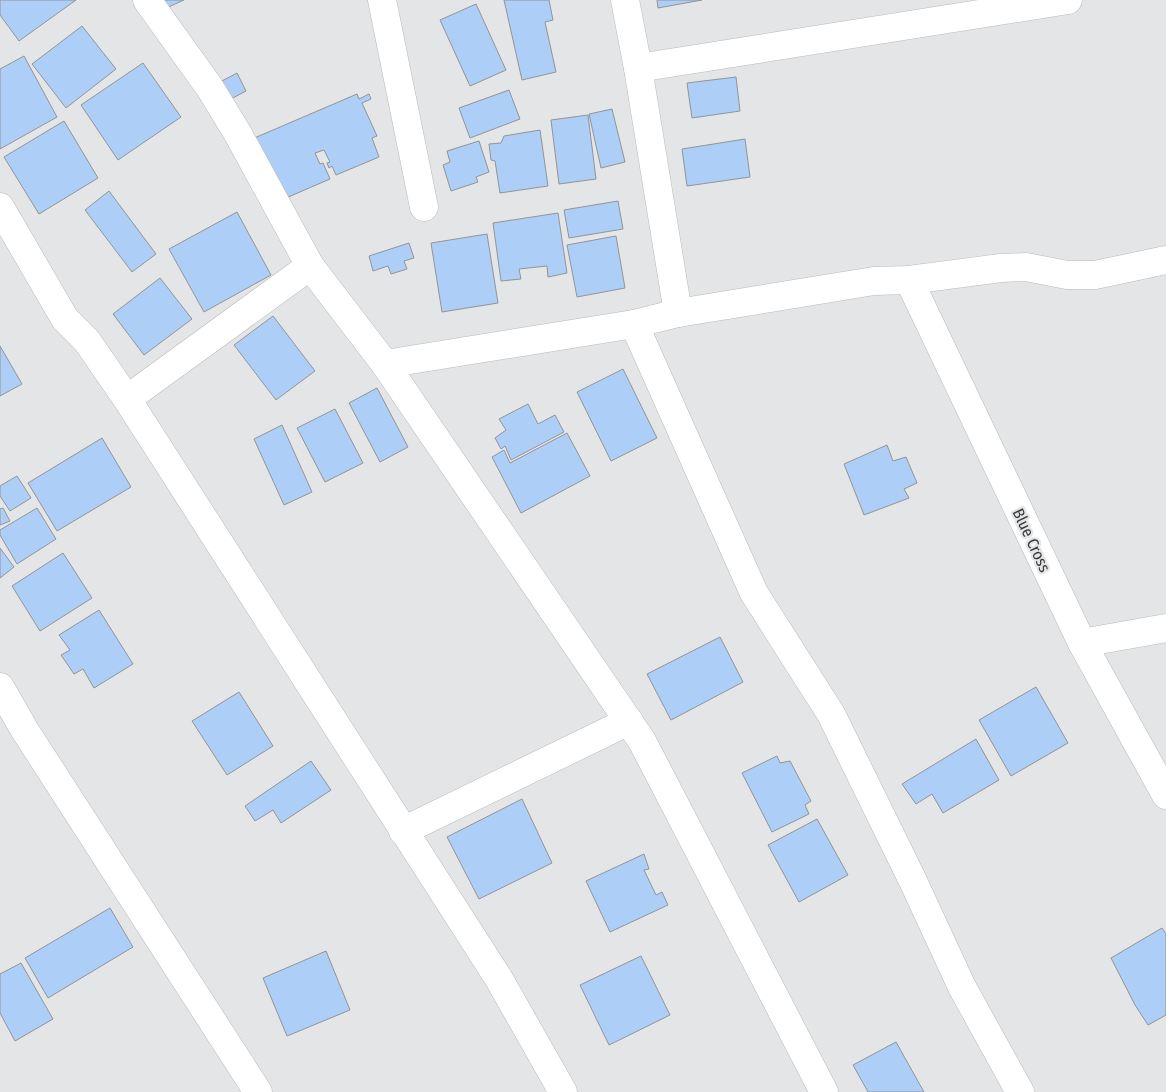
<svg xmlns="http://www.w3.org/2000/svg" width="1166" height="1092" viewBox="0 0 1166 1092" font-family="'Fira Sans Condensed',sans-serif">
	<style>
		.building { fill: #adcef7; stroke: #939495 }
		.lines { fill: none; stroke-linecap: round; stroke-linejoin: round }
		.minor-casing { stroke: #b9babb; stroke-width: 29 }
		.minor { stroke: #fff; stroke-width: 28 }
		.labels { text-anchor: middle; stroke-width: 4.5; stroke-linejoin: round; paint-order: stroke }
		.street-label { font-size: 16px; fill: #39393a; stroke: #e4e5e6 }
	</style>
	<rect width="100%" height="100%" fill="#e4e5e6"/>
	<!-- building -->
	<g class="building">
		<path d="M0 0H76L19 41 0 15Z"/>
		<path d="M160 0H184L164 9Z"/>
		<path d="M504 0H549L553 20 545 22 556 72 522 80Z"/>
		<path d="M657 0H702L658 8Z"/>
		<path d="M476 4 506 70 470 86 440 20Z"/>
		<path d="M82 26 116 69 66 108 32 64Z"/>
		<path d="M24 56 57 117 0 149V69Z"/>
		<path d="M143 63 181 117 118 160 81 105Z"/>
		<path d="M237 73 246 91 229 100 220 82Z"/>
		<path d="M736 77 740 111 692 118 687 83Z"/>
		<path d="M509 90 520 119 470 138 459 108Z"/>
		<path d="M357 94 359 99 369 94 371 99 362 103 377 136 372 138 379 157 336 175 332 166 329 168 327 163 330 162 324 150 315 153 320 164 323 163 330 179 279 201 252 139Z"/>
		<path d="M612 109 625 162 601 168 589 114Z"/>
		<path d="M588 115 596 179 559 184 551 120Z"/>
		<path d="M64 121 98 178 39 214 4 157Z"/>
		<path d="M540 130 548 186 500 193 495 161 491 160 489 144 501 143 504 136Z"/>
		<path d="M745 139 750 177 687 186 682 149Z"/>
		<path d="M479 141 489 172 476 177 478 182 451 191 443 165 450 162 447 151Z"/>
		<path d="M109 191 156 254 132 272 85 210Z"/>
		<path d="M618 201 623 229 569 238 564 210Z"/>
		<path d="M237 212 271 275 204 312 169 249Z"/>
		<path d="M558 213 567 273 548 277 547 266 519 269 521 279 501 281 493 223Z"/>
		<path d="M487 234 498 303 442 312 431 243Z"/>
		<path d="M616 236 625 288 577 297 567 245Z"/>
		<path d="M409 243 414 258 404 261 407 269 391 274 388 266 373 271 369 256Z"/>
		<path d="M160 278 192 319 144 355 113 314Z"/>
		<path d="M273 316 315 371 276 400 234 345Z"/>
		<path d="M0 346 22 384 0 396Z"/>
		<path d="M623 369 657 438 611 461 577 392Z"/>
		<path d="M377 388 408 447 380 462 349 403Z"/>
		<path d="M528 404 538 424 555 415 564 432 511 460 505 446 501 449 495 438 506 430 499 419Z"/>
		<path d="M335 409 363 463 325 482 297 428Z"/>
		<path d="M282 425 312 492 284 505 254 439Z"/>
		<path d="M567 433 590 476 521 513 492 457 504 450 510 463Z"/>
		<path d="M102 438 131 487 57 531 28 483Z"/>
		<path d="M887 445 893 461 906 457 917 483 904 489 909 498 864 515 844 464Z"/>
		<path d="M17 476 31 498 10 511 0 496V486Z"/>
		<path d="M3 508 10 521 0 525V509Z"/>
		<path d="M37 508 56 539 17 564 0 535V530Z"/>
		<path d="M0 548 14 567 0 578Z"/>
		<path d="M63 553 92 598 40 631 12 586Z"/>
		<path d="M99 610 133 664 94 688 83 669 74 674 61 655 70 650 59 635Z"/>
		<path d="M720 637 743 682 671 720 647 674Z"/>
		<path d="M1036 687 1068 743 1011 776 979 720Z"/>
		<path d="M239 692 273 746 227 775 192 721Z"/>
		<path d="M976 739 999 780 943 813 932 794 916 804 902 784Z"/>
		<path d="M777 756 780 763 790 761 811 801 805 805 809 814 772 832 742 773Z"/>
		<path d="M311 761 331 790 281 823 273 810 255 821 245 806Z"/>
		<path d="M522 799 552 863 479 899 447 837Z"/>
		<path d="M817 819 848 875 799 902 768 845Z"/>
		<path d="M644 854 649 869 644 870 656 895 662 892 668 905 610 932 586 881Z"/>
		<path d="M110 908 133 947 48 998 25 958Z"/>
		<path d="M1162 928 1166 934V1015L1148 1025 1135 1005 1111 958Z"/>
		<path d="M326 951 350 1010 287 1036 263 978Z"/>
		<path d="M641 956 670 1015 609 1045 580 985Z"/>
		<path d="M21 963 53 1019 15 1041 0 1013V974Z"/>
		<path d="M896 1042 924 1092H868L853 1065Z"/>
	</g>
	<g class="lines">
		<defs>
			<g id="minor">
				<path d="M147 0 210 88 238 134 310 266 385 364 642 741 824 1092"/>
				<path d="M382 0 424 207"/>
				<path d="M625 0 638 68 678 313"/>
				<path d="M638 68 1068 0"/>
				<path d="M0 207 65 319 87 341 127 399 499 979 563 1092"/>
				<path d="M909 280 1082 643 1166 795"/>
				<path d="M634 324 754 593 831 714 913 881 962 987 1020 1092"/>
				<path d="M385 364 634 324 678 313 874 281 909 280 1001 268 1026 267 1067 275H1095L1166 260"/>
				<path d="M127 399 310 266"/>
				<path d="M1082 643 1166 628"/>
				<path d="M0 687 24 729 258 1092"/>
				<path d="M403 831 629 721"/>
			</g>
		</defs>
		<!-- minor casing -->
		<use href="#minor" class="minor-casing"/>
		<!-- minor -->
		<use href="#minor" class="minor"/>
	</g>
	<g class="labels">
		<!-- street labels -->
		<g class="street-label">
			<text transform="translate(1032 540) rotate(65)" y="6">Blue Cross</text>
		</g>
	</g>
</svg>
